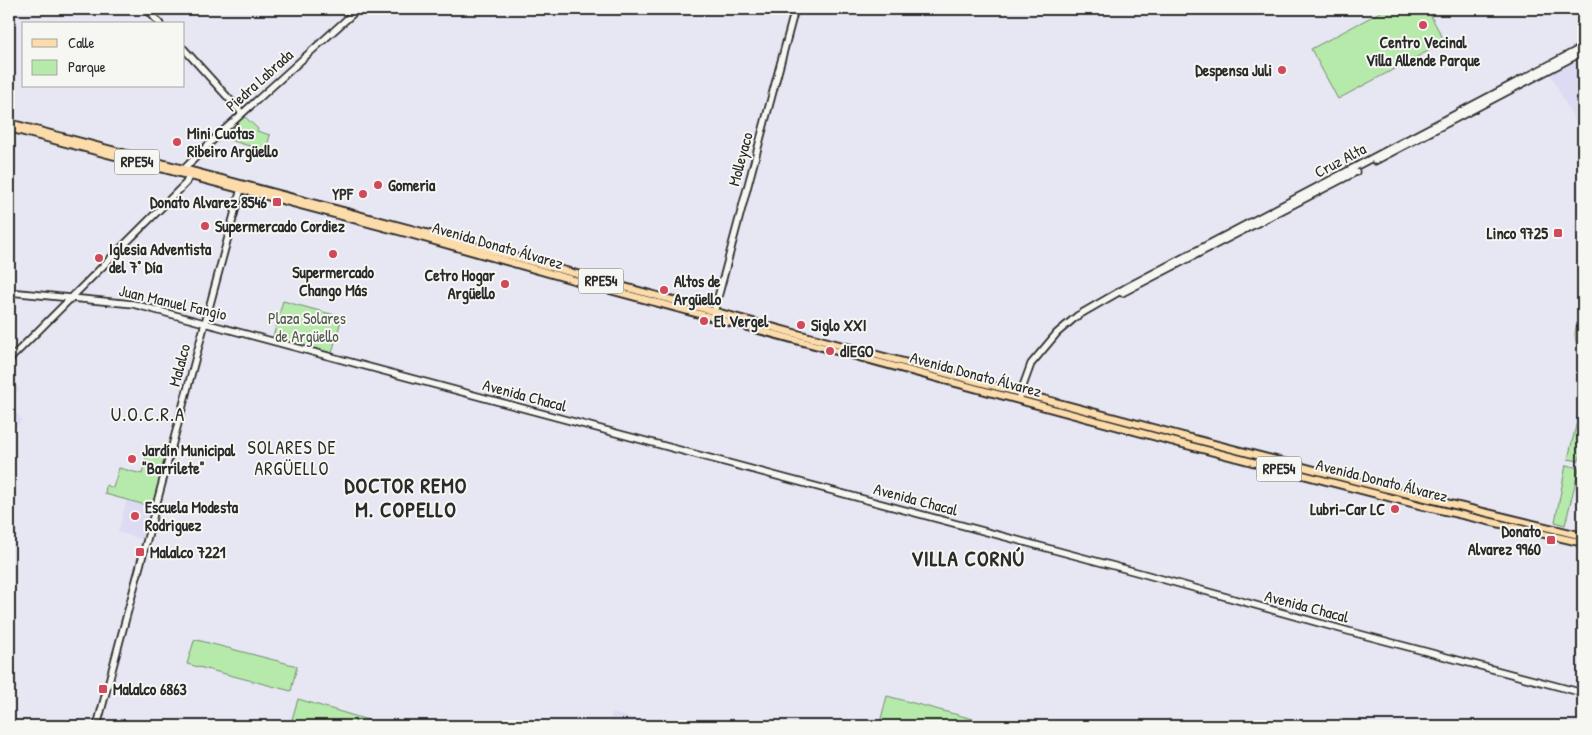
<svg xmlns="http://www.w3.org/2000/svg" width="1592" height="735" viewBox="0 0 1592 735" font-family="'Patrick Hand',sans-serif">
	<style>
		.built { fill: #dcdbf3 }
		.green { fill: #b6eaab; stroke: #708a6b }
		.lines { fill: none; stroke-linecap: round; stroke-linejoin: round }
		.secondary-casing { stroke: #2b2b2b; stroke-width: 9 }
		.primary-casing { stroke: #2b2b2b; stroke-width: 10 }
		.secondary { stroke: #f6f6f2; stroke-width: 5.5 }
		.primary { stroke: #fddcac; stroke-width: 6 }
		.poi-dot { fill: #d1495b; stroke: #f6f6f2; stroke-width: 2 }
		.labels { text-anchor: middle; stroke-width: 4; stroke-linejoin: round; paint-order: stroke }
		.shield { fill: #f6f6f2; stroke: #686867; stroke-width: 1 }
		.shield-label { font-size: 15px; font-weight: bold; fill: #2b2b2b }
		.poi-label { font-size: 16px; font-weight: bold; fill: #2b2b2b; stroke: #f6f6f2; text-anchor: start }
		.street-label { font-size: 16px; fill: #2b2b2b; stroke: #f6f6f2 }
		.park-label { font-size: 16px; fill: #4e5b4b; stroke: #f6f6f2 }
		.neighbourhood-label { font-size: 18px; letter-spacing: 1px; fill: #2b2b2b; stroke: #f6f6f2 }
		.quarter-label { font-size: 19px; letter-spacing: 1px; fill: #2b2b2b; stroke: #f6f6f2 }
		.district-label { font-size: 21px; font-weight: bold; letter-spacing: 1px; fill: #2b2b2b; stroke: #f6f6f2 }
	</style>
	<rect width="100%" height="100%" fill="#e7e6f3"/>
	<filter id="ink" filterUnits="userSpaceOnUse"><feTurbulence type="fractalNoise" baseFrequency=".02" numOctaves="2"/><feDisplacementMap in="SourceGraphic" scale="10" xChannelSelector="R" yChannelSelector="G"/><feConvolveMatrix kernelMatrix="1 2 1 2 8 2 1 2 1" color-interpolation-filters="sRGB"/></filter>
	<g filter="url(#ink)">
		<!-- built -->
		<g class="built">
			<path d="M1583 54V119L1576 123 1549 72Z"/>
			<path d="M9 379 19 390 9 400Z"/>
			<path d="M9 405 22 420 9 433Z"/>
			<path d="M127 500 151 507 142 539 118 532Z"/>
			<path d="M612 713 659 726H608Z"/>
		</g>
		<!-- green -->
		<g class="green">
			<path d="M1386 9H1427L1445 42 1338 99 1311 49Z"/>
			<path d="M244 116 258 129 257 131 270 135 266 151 220 137Z"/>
			<path d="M283 301 342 317 332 353 273 337Z"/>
			<path d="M1583 314V356C1573 343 1572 327 1583 314Z"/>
			<path d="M1583 396V442L1579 461 1568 459Z"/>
			<path d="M149 446 168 451 153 507 105 494 106 485 113 488 119 468 142 474Z"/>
			<path d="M1566 465 1579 468 1565 525 1555 522Z"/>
			<path d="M197 640 297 666 291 691 187 664 194 641Z"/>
			<path d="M887 696 988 723 987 726H927L918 724 917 726H879Z"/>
			<path d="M298 699 371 721 370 726H290Z"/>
		</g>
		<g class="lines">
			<defs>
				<g id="secondary">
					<path d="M147 9 160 24"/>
					<path d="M184 49 242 113"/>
					<path d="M1375 161 1583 52"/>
					<path d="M183 173 184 169 214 139 358 9"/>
					<path d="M9 292 133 304 1144 574 1348 631 1583 693"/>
					<path d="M1122 293 1356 172"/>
					<path d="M713 316 795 9"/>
					<path d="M9 360 186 183 191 172"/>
					<path d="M1019 397 1031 364 1057 333 1077 316 1129 286 1583 47"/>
					<path d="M97 726 242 185"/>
				</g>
				<g id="primary">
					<path d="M9 123 411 229 790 332 1183 436 1380 487 1583 536"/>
					<path d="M9 128 410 234 584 283 1179 443 1423 506 1583 543"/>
				</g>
			</defs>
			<!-- secondary casing -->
			<use href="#secondary" class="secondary-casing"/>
			<!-- primary casing -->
			<use href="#primary" class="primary-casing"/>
			<!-- secondary -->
			<use href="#secondary" class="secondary"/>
			<!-- primary -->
			<use href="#primary" class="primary"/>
		</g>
	</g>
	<!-- markers -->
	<g class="poi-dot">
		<circle cx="1423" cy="25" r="5"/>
		<circle cx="1282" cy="70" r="5"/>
		<circle cx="177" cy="142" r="5"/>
		<circle cx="378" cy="185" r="5"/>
		<circle cx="363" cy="194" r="5"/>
		<rect x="272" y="197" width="10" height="10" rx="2.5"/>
		<circle cx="205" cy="226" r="5"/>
		<rect x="1553" y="228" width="10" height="10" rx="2.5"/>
		<circle cx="333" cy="254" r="5"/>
		<circle cx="99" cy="258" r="5"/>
		<circle cx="505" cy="284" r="5"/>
		<circle cx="664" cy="290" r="5"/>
		<circle cx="704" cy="321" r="5"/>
		<circle cx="801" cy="325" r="5"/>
		<circle cx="830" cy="351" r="5"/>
		<circle cx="132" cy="459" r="5"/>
		<circle cx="1395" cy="509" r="5"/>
		<circle cx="135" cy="516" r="5"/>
		<rect x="1546" y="535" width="10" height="10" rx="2.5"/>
		<rect x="135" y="547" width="10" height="10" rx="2.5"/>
		<rect x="98" y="684" width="10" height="10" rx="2.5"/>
	</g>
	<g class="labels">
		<!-- shield labels -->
		<g class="shield">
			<rect x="114.5" y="149.5" width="45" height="25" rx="4"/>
			<rect x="578.5" y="268.5" width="45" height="25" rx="4"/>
			<rect x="1256.5" y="456.5" width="45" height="25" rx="4"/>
		</g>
		<g class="shield-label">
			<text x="137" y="167">RPE54</text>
			<text x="601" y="286">RPE54</text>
			<text x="1279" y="474">RPE54</text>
		</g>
		<!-- poi labels -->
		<g class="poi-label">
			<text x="1423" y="48" text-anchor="middle">Centro Vecinal<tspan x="1423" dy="18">Villa Allende Parque</tspan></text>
			<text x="1272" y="76" text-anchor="end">Despensa Juli</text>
			<text x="187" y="139">Mini Cuotas<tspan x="187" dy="18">Ribeiro Argüello</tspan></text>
			<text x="388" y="191">Gomeria</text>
			<text x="353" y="200" text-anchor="end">YPF</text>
			<text x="267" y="208" text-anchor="end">Donato Alvarez 8546</text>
			<text x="215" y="232">Supermercado Cordiez</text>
			<text x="1548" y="239" text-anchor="end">Linco 9725</text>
			<text x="109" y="255">Iglesia Adventista<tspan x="109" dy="18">del 7° Día</tspan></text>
			<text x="333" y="278" text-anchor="middle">Supermercado<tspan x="333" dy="18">Chango Más</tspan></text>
			<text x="495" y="281" text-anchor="end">Cetro Hogar<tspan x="495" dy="18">Argüello</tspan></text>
			<text x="674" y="287">Altos de<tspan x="674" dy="18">Argüello</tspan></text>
			<text x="714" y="327">El Vergel</text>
			<text x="811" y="331">Siglo XXI</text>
			<text x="840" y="357">dIEGO</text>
			<text x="142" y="456">Jardín Municipal<tspan x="142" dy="18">"Barrilete"</tspan></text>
			<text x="145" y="513">Escuela Modesta<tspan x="145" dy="18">Rodriguez</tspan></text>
			<text x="1385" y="515" text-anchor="end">Lubri-Car LC</text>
			<text x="1541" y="537" text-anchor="end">Donato<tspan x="1541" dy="18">Alvarez 9960</tspan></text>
			<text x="150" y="558">Malalco 7221</text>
			<text x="113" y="695">Malalco 6863</text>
		</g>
		<!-- street labels -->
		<g class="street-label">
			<text transform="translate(259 80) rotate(-42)" y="6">Piedra Labrada</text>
			<text transform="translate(740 159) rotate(-75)" y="6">Molleyaco</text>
			<text transform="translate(1340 160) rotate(-28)" y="6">Cruz Alta</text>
			<text transform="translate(498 245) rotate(16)" y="6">Avenida Donato Álvarez</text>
			<text transform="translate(173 302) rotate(13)" y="6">Juan Manuel Fangio</text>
			<text transform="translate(179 365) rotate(-75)" y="6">Malalco</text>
			<text transform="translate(976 374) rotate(15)" y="6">Avenida Donato Álvarez</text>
			<text transform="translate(525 395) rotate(15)" y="6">Avenida Chacal</text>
			<text transform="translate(1382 480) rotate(14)" y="6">Avenida Donato Álvarez</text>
			<text transform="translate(916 499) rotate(15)" y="6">Avenida Chacal</text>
			<text transform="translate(1307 606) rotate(15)" y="6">Avenida Chacal</text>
		</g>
		<!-- park labels -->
		<g class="park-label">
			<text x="307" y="324">Plaza Solares<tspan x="307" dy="18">de Argüello</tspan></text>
		</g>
		<!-- neighbourhood labels -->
		<g class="neighbourhood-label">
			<text x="292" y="454">SOLARES DE<tspan x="292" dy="21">ARGÜELLO</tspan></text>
		</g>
		<!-- quarter labels -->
		<g class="quarter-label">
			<text x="148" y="421">U.O.C.R.A</text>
		</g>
		<!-- district labels -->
		<g class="district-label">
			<text x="406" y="493">DOCTOR REMO<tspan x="406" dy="24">M. COPELLO</tspan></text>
			<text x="968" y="566">VILLA CORNÚ</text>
		</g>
	</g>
	<!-- margin -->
	<rect width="1592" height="735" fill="none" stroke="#f6f6f2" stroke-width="30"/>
	<rect x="15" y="15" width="1562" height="705" fill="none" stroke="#2b2b2b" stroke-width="2" filter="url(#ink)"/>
	<!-- legend -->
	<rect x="22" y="22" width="162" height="65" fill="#f6f6f2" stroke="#a5a5a2"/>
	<rect x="32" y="39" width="25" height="8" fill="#fddcac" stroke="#a5a5a2"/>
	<text x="68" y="48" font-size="15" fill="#2b2b2b">Calle</text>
	<rect x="32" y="60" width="25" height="15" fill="#b6eaab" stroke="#a5a5a2"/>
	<text x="68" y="72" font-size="15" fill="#2b2b2b">Parque</text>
</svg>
